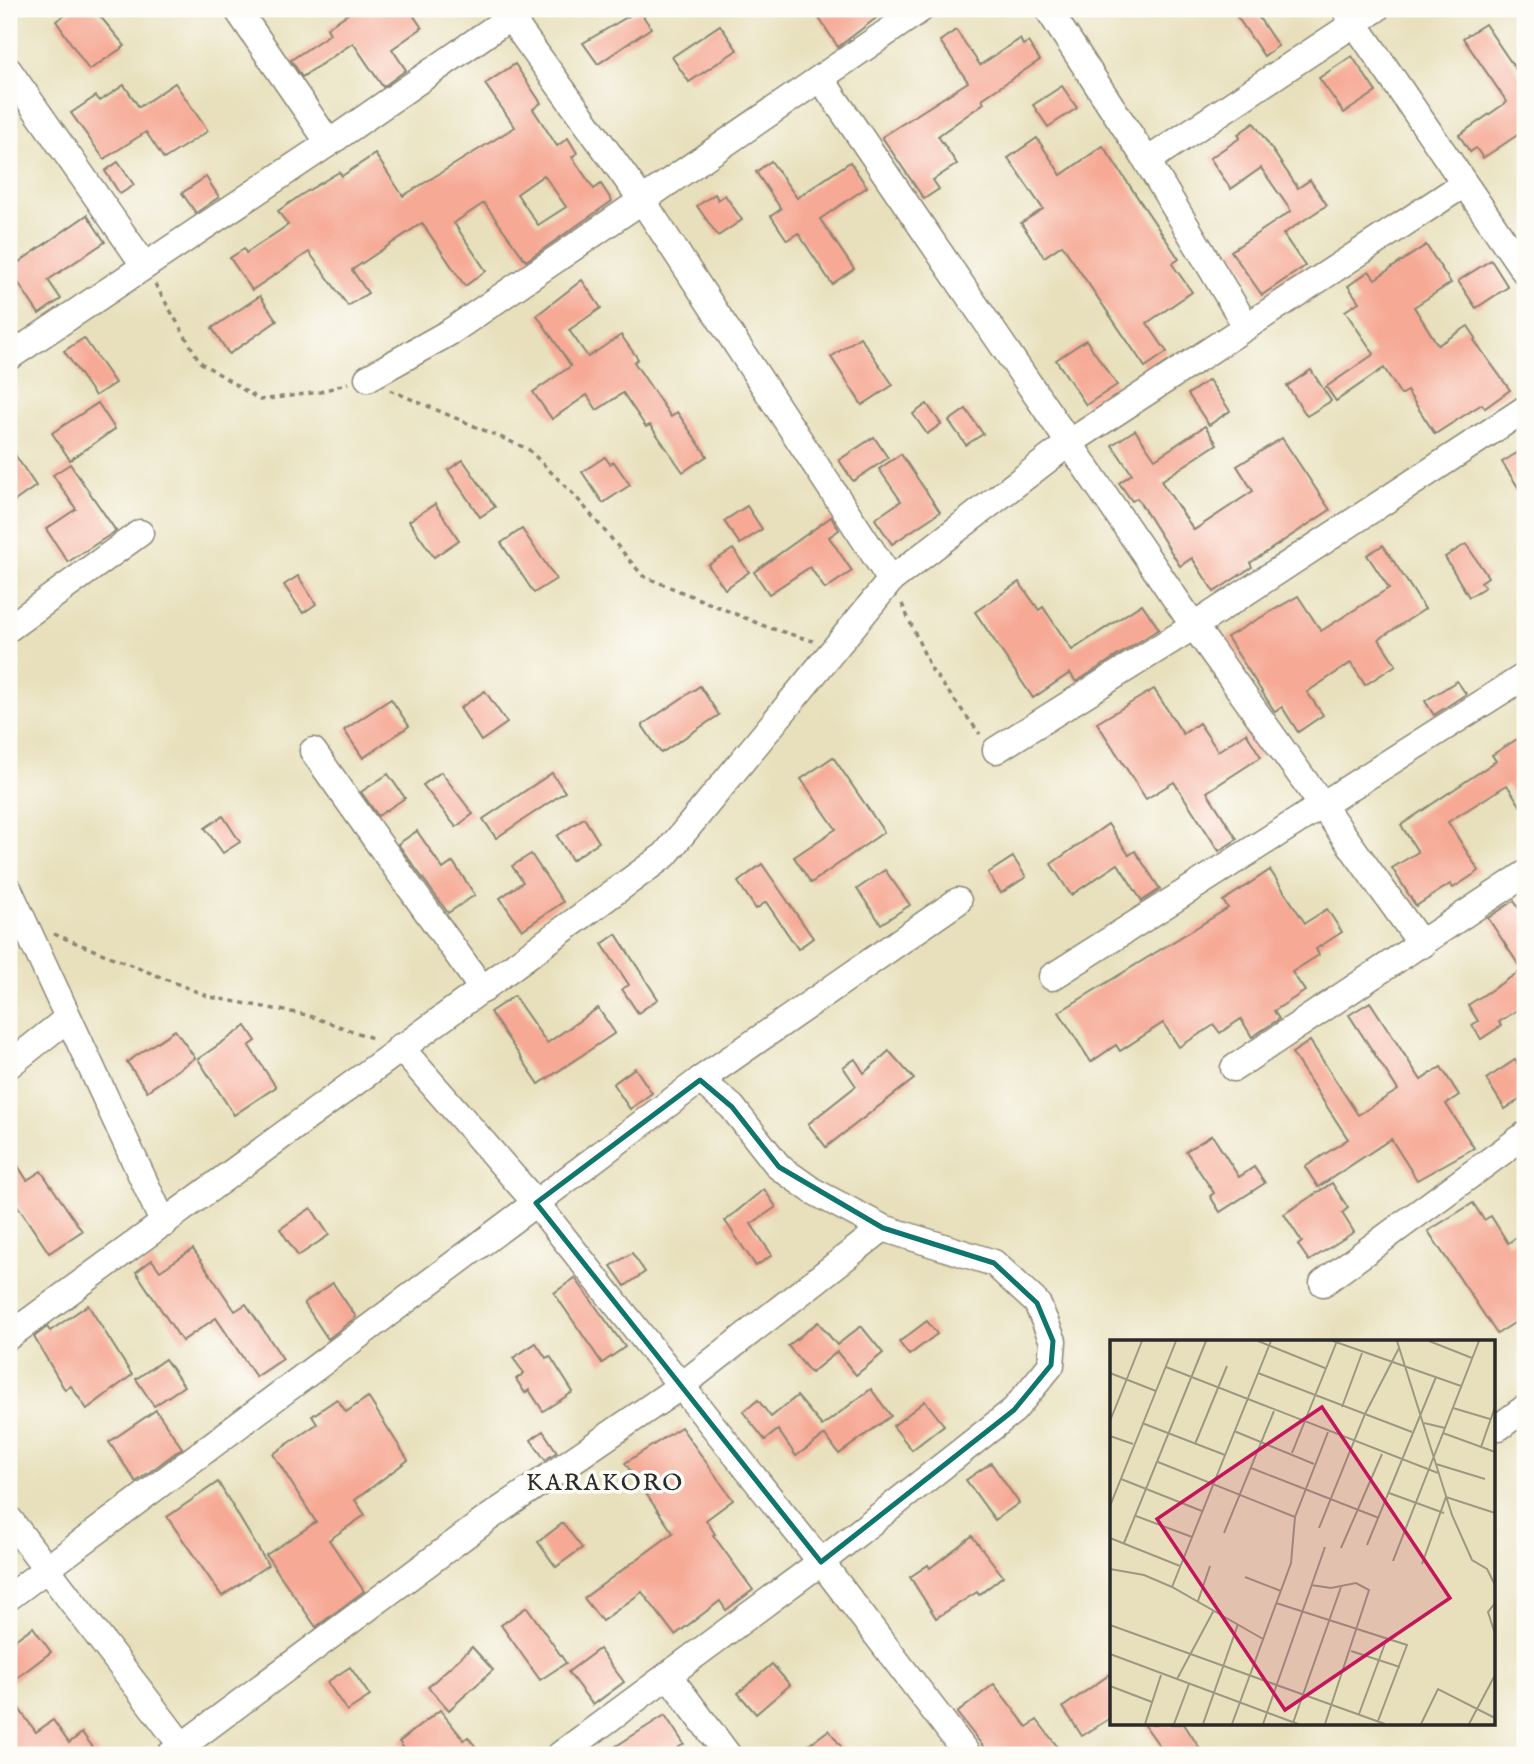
<svg xmlns="http://www.w3.org/2000/svg" width="1534" height="1764" viewBox="0 0 1534 1764" font-family="'IM FELL English',serif">
	<style>
		.building { fill: #f6aa96; fill-rule: evenodd }
		.lines { fill: none; stroke-linecap: round; stroke-linejoin: round }
		.minor-casing { stroke: #8a8674; stroke-width: 29 }
		.path { stroke: #8a8674; stroke-width: 3.5; stroke-dasharray: 5 5; stroke-linecap: butt }
		.minor { stroke: #fff; stroke-width: 26 }
		.marked { fill: none; stroke: #0f766e; stroke-width: 5; stroke-linejoin: round }
		.labels { text-anchor: middle; stroke-width: 7; stroke-linejoin: round; paint-order: stroke }
		.quarter-label { font-size: 24px; letter-spacing: 2px; fill: #2b2b2b; stroke: #fdfcf7 }
		.inset-road { fill: none; stroke: #9c9882; stroke-width: 2 }
		.view { fill: #c2185b; fill-opacity: 0.15; stroke: #c2185b; stroke-width: 3.5 }
		.inset-edge { fill: none; stroke: #2b2b2b; stroke-width: 3.5 }
	</style>
	<rect width="100%" height="100%" fill="#fdfcf7"/>
	<filter id="ink" filterUnits="userSpaceOnUse"><feTurbulence type="fractalNoise" baseFrequency=".0143" numOctaves="2"/><feDisplacementMap in="SourceGraphic" scale="14" xChannelSelector="R" yChannelSelector="G"/><feConvolveMatrix kernelMatrix="1 2 1 2 8 2 1 2 1" color-interpolation-filters="sRGB"/></filter>
	<filter id="wash" filterUnits="userSpaceOnUse"><feTurbulence type="fractalNoise" baseFrequency=".00686" numOctaves="4" result="noise"/><feDisplacementMap in="SourceGraphic" scale="28" xChannelSelector="R" yChannelSelector="G"/><feGaussianBlur stdDeviation="1.57" result="paint"/><feColorMatrix in="noise" values="0 0 0 0 0 0 0 0 0 0 0 0 0 0 0 0 0 1.4 0 .05"/><feComposite in="paint" operator="in"/></filter>
	<g filter="url(#wash)">
		<rect width="100%" height="100%" fill="#e8e0bc"/>
		<g id="blocks">
			<!-- building -->
			<g class="building">
				<path d="M75 9H94L125 46 89 70 56 21Z"/>
				<path d="M355 9H409L422 28 392 49 406 70 383 87 353 43 302 77 291 60 330 34 327 28Z"/>
				<path d="M826 9H888L838 47 817 15Z"/>
				<path d="M1232 9H1253L1278 46 1264 56Z"/>
				<path d="M639 10 651 28 598 64 583 43Z"/>
				<path d="M1485 24 1525 83V130L1483 158 1476 148 1470 152 1459 135 1507 102 1463 38Z"/>
				<path d="M720 25 737 50 689 82 672 57Z"/>
				<path d="M956 30 980 65 1020 39 1023 45 1028 42 1040 60 982 99 984 103 938 136 957 164 933 180 939 189 924 199 882 137 968 82 940 41Z"/>
				<path d="M1352 56 1376 92 1344 113 1319 78Z"/>
				<path d="M515 64 541 103 533 109 557 146 568 138 577 153 572 157 594 189 601 184 612 201 526 261 484 203 454 223 486 271 465 286 422 223 352 270 368 293 348 306 309 252 252 290 230 258 244 249 246 253 288 225 278 211 301 195 339 172 342 176 375 154 403 196 515 127 485 84ZM544 175 566 207 538 225 517 194Z"/>
				<path d="M175 83 208 131 164 159 146 132 104 159 71 113 96 96 100 101 124 85 139 107Z"/>
				<path d="M1062 86 1077 108 1048 127 1033 105Z"/>
				<path d="M1254 123 1298 188 1310 180 1327 205 1283 234 1305 266 1262 295 1231 251 1291 211 1261 168 1231 189 1210 158 1240 138 1238 134Z"/>
				<path d="M1037 138 1061 175 1103 146 1179 259 1172 264 1192 292 1147 323 1167 352 1145 367 1062 245 1044 257 1021 223 1043 209 1008 158Z"/>
				<path d="M771 161 797 198 850 162 867 187 820 219 854 269 832 284 798 233 787 240 771 216 781 209 756 172Z"/>
				<path d="M118 162 134 185 120 194 105 171Z"/>
				<path d="M206 177 219 197 196 213 182 193Z"/>
				<path d="M715 194 718 200 725 195 742 220 718 236 697 206Z"/>
				<path d="M87 215 105 242 48 280 61 299 39 314 9 269Z"/>
				<path d="M1426 245 1451 283 1414 307 1438 345 1468 326 1476 338 1474 340 1510 390 1485 408 1482 404 1435 434 1407 391 1401 395 1384 368 1336 401 1326 387 1374 354 1345 311 1359 302 1348 286 1369 271 1375 279Z"/>
				<path d="M1491 260 1508 287 1476 308 1458 281Z"/>
				<path d="M582 280 601 308 569 330 588 357 621 335 638 359 634 362 671 417 677 412 707 456 683 472 650 425 646 427 623 393 597 410 587 395 552 419 533 392 571 366 537 315Z"/>
				<path d="M260 296 277 321 229 354 212 328Z"/>
				<path d="M860 337 893 385 862 405 831 357Z"/>
				<path d="M84 338 115 383 95 396 64 351Z"/>
				<path d="M1086 340 1117 385 1086 405 1056 360Z"/>
				<path d="M1311 370 1331 401 1307 416 1287 386Z"/>
				<path d="M1209 380 1230 411 1209 425 1188 394Z"/>
				<path d="M98 403 115 429 70 460 52 433Z"/>
				<path d="M927 404 941 424 927 434 913 414Z"/>
				<path d="M966 409 983 434 966 445 949 421Z"/>
				<path d="M1205 426 1217 444 1161 481 1194 530 1253 491 1237 466 1282 438 1330 510 1250 563 1252 567 1214 592 1192 558 1180 566 1137 498 1132 501 1119 483 1132 474 1112 445 1135 430 1155 459Z"/>
				<path d="M874 437 888 458 853 481 839 460Z"/>
				<path d="M9 446 36 486 9 505Z"/>
				<path d="M1525 448V498L1502 462Z"/>
				<path d="M901 454 940 512 892 544 875 519 901 501 879 469Z"/>
				<path d="M605 457 610 464 614 462 630 485 603 503 582 472Z"/>
				<path d="M463 460 495 507 480 517 448 470Z"/>
				<path d="M70 464 116 531 68 562 46 529 76 509 53 475Z"/>
				<path d="M435 504 459 540 434 557 409 521Z"/>
				<path d="M747 506 762 529 740 544 724 521Z"/>
				<path d="M831 517 839 530 829 537 852 571 825 589 810 567 769 594 754 572Z"/>
				<path d="M522 529 556 579 534 593 501 543Z"/>
				<path d="M1466 544 1488 577 1481 582 1485 587 1469 597 1445 557Z"/>
				<path d="M1383 545 1425 609 1379 639 1396 665 1365 685 1351 663 1307 692 1323 715 1298 732 1282 707 1275 712 1227 637 1298 596 1321 631 1389 588 1367 555Z"/>
				<path d="M733 549 749 572 725 589 708 565Z"/>
				<path d="M298 576 316 604 303 613 284 585Z"/>
				<path d="M1019 582 1039 610 1043 607 1072 650 1142 604 1159 629 1076 682 1070 673 1033 698 975 612Z"/>
				<path d="M1457 681 1466 694 1434 715 1425 701Z"/>
				<path d="M700 686 719 715 661 753 642 725Z"/>
				<path d="M1154 689 1183 734 1199 723 1218 751 1246 733 1261 757 1207 792 1237 839 1219 851 1174 782 1146 799 1097 723Z"/>
				<path d="M485 691 507 723 481 741 460 708Z"/>
				<path d="M391 699 409 726 363 758 344 730Z"/>
				<path d="M1525 734V813L1507 785 1448 822 1479 871 1453 888 1450 884 1416 906 1392 868 1418 852 1401 825 1496 761 1492 755Z"/>
				<path d="M833 757 884 832 811 883 794 857 836 829 801 779Z"/>
				<path d="M441 772 473 814 456 827 423 785Z"/>
				<path d="M552 773 565 792 496 838 483 819Z"/>
				<path d="M388 774 405 798 378 816 361 792Z"/>
				<path d="M223 816 240 842 223 853 205 828Z"/>
				<path d="M584 818 599 842 572 860 557 836Z"/>
				<path d="M1108 824 1129 855 1135 851 1160 889 1142 901 1118 864 1071 895 1051 864Z"/>
				<path d="M417 831 443 869 453 862 475 895 448 913 398 844Z"/>
				<path d="M531 854 563 902 522 930 500 898 523 882 512 866Z"/>
				<path d="M1013 857 1026 877 1001 893 988 873Z"/>
				<path d="M762 864 813 938 798 949 766 902 756 909 738 882Z"/>
				<path d="M885 870 910 905 881 924 857 889Z"/>
				<path d="M1270 870 1305 923 1327 909 1342 932 1316 949 1319 955 1292 972 1305 991 1274 1011 1279 1019 1252 1037 1241 1019 1220 1033 1214 1025 1179 1047 1163 1023 1120 1051 1116 1045 1091 1062 1059 1012 1228 908 1223 901Z"/>
				<path d="M1514 901 1525 918V1005L1499 1022 1501 1026 1481 1039 1472 1025 1478 1021 1468 1005 1522 970 1488 918Z"/>
				<path d="M616 934 658 999 638 1013 622 989 629 985 602 944Z"/>
				<path d="M514 996 547 1043 598 1008 615 1033 539 1084 490 1012Z"/>
				<path d="M1370 1002 1421 1080 1441 1067 1459 1095 1446 1104 1474 1148 1417 1180 1391 1139 1318 1187 1305 1167 1348 1139 1292 1053 1310 1041 1358 1115 1398 1090 1349 1015Z"/>
				<path d="M246 1026 256 1041 249 1046 276 1087 234 1115 198 1059Z"/>
				<path d="M175 1030 195 1058 147 1091 127 1062Z"/>
				<path d="M889 1051 914 1079 826 1147 808 1124 856 1086 843 1067 855 1059 864 1073Z"/>
				<path d="M1525 1058V1096L1505 1109 1486 1079 1515 1060 1517 1063Z"/>
				<path d="M635 1068 652 1093 630 1109 613 1084Z"/>
				<path d="M1212 1135 1239 1177 1254 1167 1265 1183 1220 1212 1210 1196 1214 1193 1186 1151Z"/>
				<path d="M9 1152 27 1180 41 1171 82 1231 49 1253 9 1193Z"/>
				<path d="M1332 1183 1348 1208 1342 1213 1354 1232 1309 1261 1298 1245 1302 1242 1284 1214Z"/>
				<path d="M764 1189 776 1207 751 1224 772 1255 756 1266 725 1221Z"/>
				<path d="M1473 1203 1484 1220 1491 1216 1508 1243 1525 1232V1316L1497 1334 1428 1231Z"/>
				<path d="M311 1208 329 1235 298 1256 280 1229Z"/>
				<path d="M193 1249 235 1311 246 1304 283 1359 256 1377 216 1318 182 1341 136 1272 152 1260 160 1271Z"/>
				<path d="M632 1253 645 1272 625 1286 611 1266Z"/>
				<path d="M575 1278 625 1347 602 1363 554 1293Z"/>
				<path d="M333 1283 356 1317 328 1339 304 1303Z"/>
				<path d="M88 1305 132 1375 87 1409 71 1386 65 1390 34 1337 47 1327 50 1331Z"/>
				<path d="M927 1321 937 1334 909 1355 899 1342Z"/>
				<path d="M818 1322 837 1345 861 1326 883 1353 856 1375 837 1352 811 1373 788 1346Z"/>
				<path d="M536 1343 546 1358 550 1356 573 1392 543 1411 529 1390 525 1393 516 1379 524 1373 513 1358Z"/>
				<path d="M165 1359 184 1386 154 1406 136 1379Z"/>
				<path d="M871 1389 891 1416 839 1454 825 1435 796 1456 778 1430 765 1440 743 1412 758 1400 771 1417 797 1396 822 1426Z"/>
				<path d="M368 1397 408 1460 355 1500 365 1515 329 1540 364 1591 316 1627 266 1555 316 1522 273 1454 317 1424 312 1416 337 1399 346 1412Z"/>
				<path d="M925 1401 944 1425 912 1450 893 1426Z"/>
				<path d="M156 1410 182 1448 136 1482 109 1442Z"/>
				<path d="M681 1427 733 1500 706 1520 715 1534 713 1535 753 1590 726 1610 720 1601 675 1635 642 1592 602 1621 584 1598 673 1533 625 1463Z"/>
				<path d="M543 1431 557 1452 545 1460 531 1440Z"/>
				<path d="M991 1463 1019 1503 995 1520 966 1480Z"/>
				<path d="M218 1482 268 1565 222 1596 167 1517Z"/>
				<path d="M563 1523 582 1548 556 1567 538 1542Z"/>
				<path d="M972 1536 1003 1576 979 1595 977 1592 936 1618 910 1577 928 1565 930 1568Z"/>
				<path d="M527 1607 566 1663 540 1680 501 1625Z"/>
				<path d="M33 1627 51 1652 9 1684V1644Z"/>
				<path d="M472 1647 493 1670 449 1710 428 1687Z"/>
				<path d="M599 1649 624 1682 593 1705 568 1672Z"/>
				<path d="M772 1664 790 1685 756 1714 738 1693Z"/>
				<path d="M350 1667 370 1696 347 1711 327 1682Z"/>
				<path d="M1112 1673V1717L1082 1736 1063 1707Z"/>
				<path d="M994 1684 1027 1727 1037 1720 1057 1746 1046 1755H990L957 1713Z"/>
				<path d="M9 1695 36 1732 53 1720 69 1743 82 1733 99 1755H9Z"/>
				<path d="M440 1710 464 1740 468 1737 482 1755H409L399 1742Z"/>
				<path d="M665 1715 684 1744 667 1755H602Z"/>
				<path d="M1144 1724H1184L1204 1755H1166Z"/>
				<path d="M829 1730 847 1755H794L811 1743Z"/>
			</g>
		</g>
	</g>
	<g filter="url(#ink)">
		<use href="#blocks" fill-opacity="0" stroke="#8a8674" stroke-width="2"/>
		<g class="lines">
			<defs>
				<g id="minor">
					<path d="M237 9 329 143"/>
					<path d="M504 9 642 200 891 580"/>
					<path d="M1048 9 1147 161 1246 326"/>
					<path d="M1345 9 1525 272"/>
					<path d="M9 71 145 266"/>
					<path d="M821 79 1194 626 1422 945"/>
					<path d="M1147 161 1376 9"/>
					<path d="M9 357 329 143 522 9"/>
					<path d="M368 378 450 332 921 9"/>
					<path d="M9 628 140 533"/>
					<path d="M996 750 1194 626 1525 409"/>
					<path d="M313 751 483 990"/>
					<path d="M9 890 164 1224"/>
					<path d="M1052 977 1525 676"/>
					<path d="M400 1047 536 1203 821 1562 968 1755"/>
					<path d="M9 1065 68 1018"/>
					<path d="M1234 1068 1525 874"/>
					<path d="M1323 1283 1525 1135"/>
					<path d="M9 1336 665 855 891 580 1069 443 1464 184"/>
					<path d="M1499 1427 1525 1408"/>
					<path d="M9 1519 189 1755"/>
					<path d="M9 1597 700 1080 958 901"/>
					<path d="M668 1675 728 1755"/>
					<path d="M170 1755 487 1519 681 1386 883 1228"/>
					<path d="M560 1755 821 1562 1014 1410 1051 1365 1053 1341 1037 1303 994 1263 883 1228 813 1191 779 1167 732 1107 700 1080"/>
				</g>
			</defs>
			<!-- minor casing -->
			<use href="#minor" class="minor-casing"/>
			<!-- path -->
			<g class="path">
				<path d="M155 284 200 362 260 400 320 392 348 383"/>
				<path d="M390 390 528 449 576 497 643 576 767 627 813 641"/>
				<path d="M902 604 931 669 980 734"/>
				<path d="M54 934 210 997 307 1015 375 1039"/>
			</g>
			<!-- minor -->
			<use href="#minor" class="minor"/>
		</g>
	</g>
	<!-- marked area -->
	<path class="marked" d="M700 1080 732 1107 779 1167 883 1228 994 1263 1037 1303 1053 1341 1051 1365 1014 1410 821 1562 536 1203Z"/>
	<g class="labels">
		<!-- quarter labels -->
		<g class="quarter-label">
			<text x="605" y="1490">KARAKORO</text>
		</g>
	</g>
	<!-- overview -->
	<g transform="translate(1110 1340)">
		<rect width="385" height="385" fill="#e8e0bc"/>
		<path class="inset-road" d="M148 1 215 28M223 1 351 46M287 1 342 175 362 220 377 229 385 245M319 1 362 18M56 27 328 133M0 33 46 51M148 33 302 92M232 67 252 13M343 68 380 79M0 81 32 1M32 83 115 115M314 83 335 88M124 91 204 124M333 93 385 112M0 96 23 104M85 104 117 26M371 107 385 67M182 113 227 1M48 122 185 177M326 124 375 139M141 128 269 178M11 139 92 171M279 153 334 173M0 166 66 1M26 176 82 197M209 188 255 74 289 8M114 193 164 71M0 198 70 226M14 203 96 1M257 205 326 37M231 208 272 114M283 221 369 1M312 224 336 157 385 173M0 229 34 235 62 247 153 299M135 237 171 251M201 245 221 248 246 243 259 250 215 384M62 247 161 1M88 261 100 226M166 263 297 305 268 381M385 263 378 272 385 294M0 285 275 384M241 311 290 327M0 314 188 384M67 339 104 270M0 346 42 362M249 374 277 298M183 383 231 247M35 384 51 335M64 384 79 344M93 384 128 284M122 384 181 223 185 177 218 92M153 384 215 207M311 384 328 349 385 378M359 384 385 335"/>
		<path class="view" d="M212 67 340 258 175 370 47 179Z"/>
		<rect width="385" height="385" class="inset-edge"/>
	</g>
	<!-- margin -->
	<rect width="1534" height="1764" fill="none" stroke="#fdfcf7" stroke-width="35"/>
</svg>
